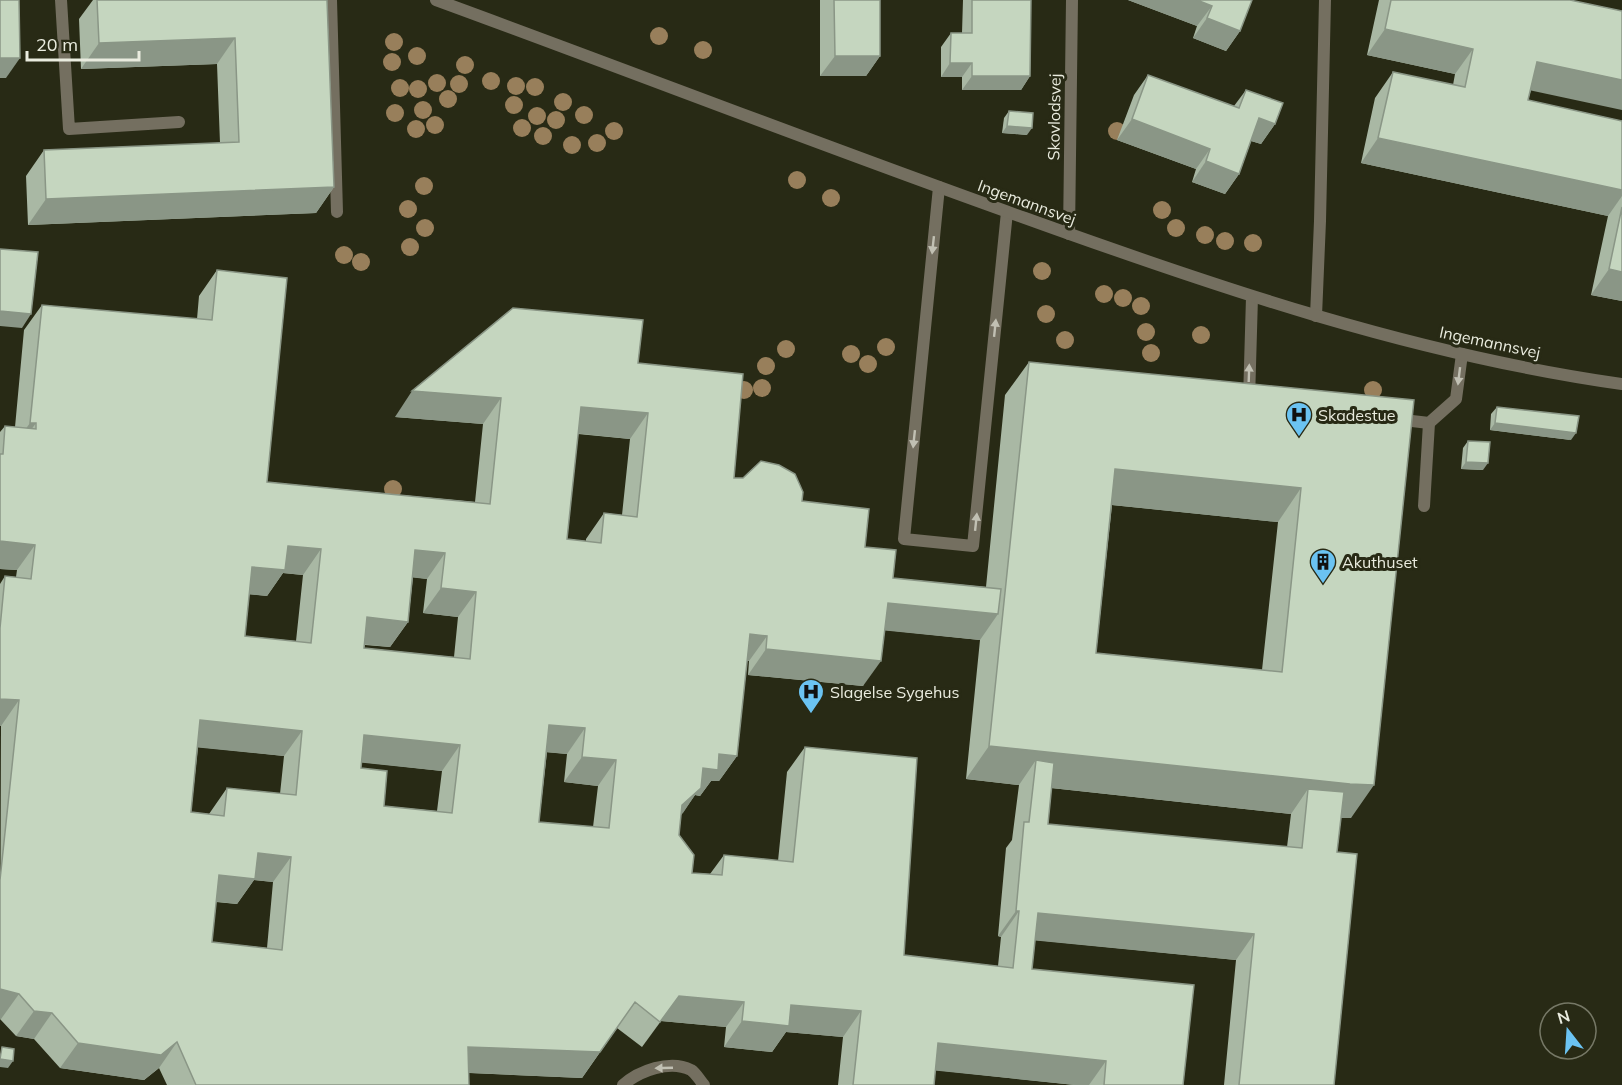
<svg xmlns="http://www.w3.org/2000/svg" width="1622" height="1085" viewBox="0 0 1622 1085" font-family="Mulish,sans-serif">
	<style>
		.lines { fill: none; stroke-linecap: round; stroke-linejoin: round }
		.service { stroke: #746f60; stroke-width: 12 }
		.minor { stroke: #746f60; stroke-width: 12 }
		.tertiary { stroke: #746f60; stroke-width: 12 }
		.tree { fill: #987f5b }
		.wall { fill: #a9b8a4; fill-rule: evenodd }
		.shaded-wall { fill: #8a9686 }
		.building { fill: #c5d6bf; stroke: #8a9686; stroke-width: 1.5; fill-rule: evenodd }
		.oneway { fill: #c1c0b3 }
		.labels { text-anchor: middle; stroke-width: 6; stroke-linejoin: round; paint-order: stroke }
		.street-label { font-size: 16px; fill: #eaecdf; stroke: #282a15 }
		.poi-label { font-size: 16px; fill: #eaecdf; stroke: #282a15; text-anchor: start }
	</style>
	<rect width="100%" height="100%" fill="#282a15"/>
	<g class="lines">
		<!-- service -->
		<g class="service">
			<path d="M61 0 69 129 179 122"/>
			<path d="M331 0 337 212"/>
			<path d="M939 187 904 539 973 546 1007 212"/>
			<path d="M1316 316 1320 221 1325 0"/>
			<path d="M1249 400 1252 297"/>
			<path d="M1395 419 1429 423 1456 399 1462 354"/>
			<path d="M1424 506 1429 423"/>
			<path d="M623 1085C639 1071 670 1059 691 1070 696 1073 700 1081 704 1085"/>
		</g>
		<!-- minor -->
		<path class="minor" d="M1069 234 1072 0"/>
		<!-- tertiary -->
		<path class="tertiary" d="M436 0C633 72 828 148 1025 218 1219 288 1416 355 1622 384"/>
	</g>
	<!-- trees -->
	<g class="tree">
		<circle cx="659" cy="36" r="9"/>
		<circle cx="394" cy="42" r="9"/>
		<circle cx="703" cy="50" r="9"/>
		<circle cx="417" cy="56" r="9"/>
		<circle cx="392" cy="62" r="9"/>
		<circle cx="465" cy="65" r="9"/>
		<circle cx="491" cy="81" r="9"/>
		<circle cx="437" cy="83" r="9"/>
		<circle cx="459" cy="84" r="9"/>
		<circle cx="516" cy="86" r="9"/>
		<circle cx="535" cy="87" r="9"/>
		<circle cx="400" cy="88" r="9"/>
		<circle cx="418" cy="89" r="9"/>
		<circle cx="448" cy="99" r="9"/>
		<circle cx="563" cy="102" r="9"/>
		<circle cx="514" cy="105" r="9"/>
		<circle cx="423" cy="110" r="9"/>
		<circle cx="395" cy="113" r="9"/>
		<circle cx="584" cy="115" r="9"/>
		<circle cx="537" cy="116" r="9"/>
		<circle cx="556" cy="120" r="9"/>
		<circle cx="435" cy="125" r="9"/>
		<circle cx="522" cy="128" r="9"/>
		<circle cx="416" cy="129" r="9"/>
		<circle cx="614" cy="131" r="9"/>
		<circle cx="1117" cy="131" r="9"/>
		<circle cx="543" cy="136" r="9"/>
		<circle cx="597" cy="143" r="9"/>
		<circle cx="572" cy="145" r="9"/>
		<circle cx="797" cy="180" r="9"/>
		<circle cx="424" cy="186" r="9"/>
		<circle cx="831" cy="198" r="9"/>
		<circle cx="408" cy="209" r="9"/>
		<circle cx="1162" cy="210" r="9"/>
		<circle cx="425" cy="228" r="9"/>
		<circle cx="1176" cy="228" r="9"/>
		<circle cx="1205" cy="235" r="9"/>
		<circle cx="1225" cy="241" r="9"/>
		<circle cx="1253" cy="243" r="9"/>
		<circle cx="410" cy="247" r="9"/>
		<circle cx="344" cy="255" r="9"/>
		<circle cx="361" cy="262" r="9"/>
		<circle cx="1042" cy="271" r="9"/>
		<circle cx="1104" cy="294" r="9"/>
		<circle cx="1123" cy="298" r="9"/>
		<circle cx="1141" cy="306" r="9"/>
		<circle cx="1046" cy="314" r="9"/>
		<circle cx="1146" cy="332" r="9"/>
		<circle cx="1201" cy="335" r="9"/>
		<circle cx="1065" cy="340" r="9"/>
		<circle cx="886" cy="347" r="9"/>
		<circle cx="786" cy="349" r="9"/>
		<circle cx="1151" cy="353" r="9"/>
		<circle cx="851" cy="354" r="9"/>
		<circle cx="868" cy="364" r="9"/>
		<circle cx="766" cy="366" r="9"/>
		<circle cx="762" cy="388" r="9"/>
		<circle cx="744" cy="390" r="9"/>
		<circle cx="1373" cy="390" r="9"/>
		<circle cx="393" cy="489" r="9"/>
	</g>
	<!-- wall -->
	<g class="wall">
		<path d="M93 0H327L334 187 316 213 28 225 26 176 44 150 220 143 217 64 81 69 79 19Z"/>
		<path d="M820 0H880V56L866 76H820Z"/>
		<path d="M963 0H1031L1030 76 1021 90H962V77H941V47L951 33H962Z"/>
		<path d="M1128 0H1252L1240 31 1226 51 1193 38 1197 26Z"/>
		<path d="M1379 0H1570L1531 90 1528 100 1622 121V301L1591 295 1608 216 1361 163 1375 98 1393 72 1453 85 1455 74 1367 55Z"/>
		<path d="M1148 75 1234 106 1246 90 1275 124 1261 144 1251 141 1239 174 1225 194 1192 182 1196 169 1117 140 1134 95Z"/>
		<path d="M1009 111 1027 135 1002 133 1004 118Z"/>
		<path d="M217 270 267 482 475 502 483 424 395 417 638 363 734 478 802 501 865 547 893 578 986 587 1005 395 1029 362 1414 400 1351 818H1341L1337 852 1334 1085H1224L1236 960 1035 940 1032 969 1183 1085H1075L935 1070 933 1085H838L843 1037 786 1032 772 1052 724 1047 726 1027 661 1021 642 1047 617 1028 582 1078 469 1073V1085H167L159 1068 144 1080 60 1068 34 1039 16 1036 0 1019 1 726H0V584L5 576 16 577 17 570 0 569V432L5 426 15 427 24 330 42 305 197 319 199 296ZM578 434 630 439 622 515 604 513 586 539V541L567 539ZM1112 505 1278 522 1262 670 1096 653ZM283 573 303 575 296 641 245 636 249 594 267 596ZM413 577 427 579 423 613 458 617 454 657 364 648 365 645 390 647 408 622ZM885 630 980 640 966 779 1019 785 1012 840 1006 848 998 936 1001 937 998 966 904 955 805 747 787 772 778 861 724 855 710 874 692 873 679 835 681 815 695 795 700 796 711 781H719L737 756 747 661H749L748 675 863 686ZM198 747 284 756 280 794 227 788 209 814 191 812ZM547 752 567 754 564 782 598 786 593 827 539 822ZM361 762 442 771 437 811 384 806 361 768ZM1051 788 1291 814 1287 847 1048 824ZM254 880 273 882 267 948 212 942 216 902 237 904Z"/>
		<path d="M1497 407 1571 440 1490 430 1491 414Z"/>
		<path d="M1468 441 1483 470 1461 469 1463 448Z"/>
	</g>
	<!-- shaded-wall -->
	<g class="shaded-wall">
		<path d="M1128 0H1197L1212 6 1197 26Z"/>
		<path d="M1207 18 1240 31 1226 51 1193 38Z"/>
		<path d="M1385 29 1473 49 1455 74 1367 55Z"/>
		<path d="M235 38 217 64 81 69 99 43Z"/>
		<path d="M835 56H880L866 76H820Z"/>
		<path d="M0 58H20L6 78H0Z"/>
		<path d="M1537 62 1622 80V110L1519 88Z"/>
		<path d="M950 63H972L962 77H941Z"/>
		<path d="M972 76H1030L1021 90H962Z"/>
		<path d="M1259 118 1275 124 1261 144 1245 139Z"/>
		<path d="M1132 119 1210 149 1196 169 1117 140Z"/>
		<path d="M1007 126 1032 128 1027 135 1002 133Z"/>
		<path d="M1378 138 1622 190V196L1608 216 1361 163Z"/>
		<path d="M1206 161 1239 174 1225 194 1192 182Z"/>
		<path d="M334 187 316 213 28 225 46 199Z"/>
		<path d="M1609 269 1622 272V301L1591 295Z"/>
		<path d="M0 311 31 314 22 328 0 326Z"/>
		<path d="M412 391 501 398 483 424 395 417Z"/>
		<path d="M581 407 648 413 630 439 563 432Z"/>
		<path d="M30 423H36L18 448H12Z"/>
		<path d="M1495 423 1576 433 1571 440 1490 430Z"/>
		<path d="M1466 462 1488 463 1483 470 1461 469Z"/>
		<path d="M1115 469 1301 488 1278 522 1092 503Z"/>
		<path d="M0 541 35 545 17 570 0 569Z"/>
		<path d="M288 546 321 549 303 575 283 573 267 596 234 593 252 567Z"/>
		<path d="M415 550 445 553 427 579 398 576Z"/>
		<path d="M441 588 476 592 458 617 423 613Z"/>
		<path d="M888 603 998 614 980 640 870 629Z"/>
		<path d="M367 617 408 622 390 647 350 643Z"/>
		<path d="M750 634 767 636 749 661 732 659Z"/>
		<path d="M766 649 881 661 863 686 748 675Z"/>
		<path d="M0 699 19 700 1 726H0Z"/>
		<path d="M200 720 302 731 284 756 183 746Z"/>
		<path d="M549 725 585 728 567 754 531 751Z"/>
		<path d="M364 735 460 745 442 771 346 761Z"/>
		<path d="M989 746 1374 785 1351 818H1326L1308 789 1291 814 1033 786 1036 760 1019 785 966 779Z"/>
		<path d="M719 754 737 756 719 781H711L700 796 695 795 683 813 664 830 703 768Z"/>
		<path d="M582 757 616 760 598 786 564 782Z"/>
		<path d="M258 853 291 857 273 882 254 880 237 904 201 900 219 875Z"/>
		<path d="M1016 911H1019L1001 937 998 936Z"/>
		<path d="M1038 913 1254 934 1236 960 1020 939Z"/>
		<path d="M0 989 19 994 1 1019H0Z"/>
		<path d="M679 996 744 1002 726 1027 661 1021 642 1047Z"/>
		<path d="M635 1002 582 1078 450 1072 468 1047Z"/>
		<path d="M791 1005 861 1011 843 1037 786 1032 772 1052 724 1047 742 1021Z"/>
		<path d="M34 1011 52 1013 34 1039 16 1036Z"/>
		<path d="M177 1042 159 1068 144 1080 60 1068 78 1043Z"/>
		<path d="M938 1043 1106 1061 1089 1085H1075L920 1069Z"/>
		<path d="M0 1059 13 1061 8 1068 0 1067Z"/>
	</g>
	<!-- building -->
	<g class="building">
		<path d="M0 0H19L20 58H0Z"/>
		<path d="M97 0H327L334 187 46 199 44 150 239 142 235 38 99 43Z"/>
		<path d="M834 0H880V56H835Z"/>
		<path d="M972 0H1031L1030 76H972V63H950L951 33H972Z"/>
		<path d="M1197 0H1252L1240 31 1207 18 1212 6Z"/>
		<path d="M1391 0H1570L1622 11V80L1537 62 1528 100 1622 121V190L1378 138 1393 72 1465 87 1473 49 1385 29Z"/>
		<path d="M1148 75 1239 108 1246 90 1283 103 1275 124 1259 118 1239 174 1206 161 1210 149 1132 119Z"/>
		<path d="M1009 111 1033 113 1032 128 1007 126Z"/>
		<path d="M1622 207V272L1609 269Z"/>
		<path d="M0 249 38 252 31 314 0 311Z"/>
		<path d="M217 270 287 278 267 482 490 504 501 398 412 391 513 308 643 320 638 363 743 374 734 478H743L761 461 779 465 795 474 803 492 802 501 869 509 865 547 896 550 893 578 1001 589 998 614 888 603 881 661 766 649 767 636 750 634 737 756 719 754 718 770 703 768 701 788 682 805 679 835 694 855 692 873 722 875 724 855 793 862 805 747 917 758 904 955 1013 968 1019 911H1016L1024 822H1029L1036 760 1054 763 1048 824 1302 848 1308 789 1344 792 1337 852 1357 854 1334 1085H1239L1254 934 1038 913 1032 969 1194 985 1183 1085H1104L1106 1061 938 1043 934 1085H853L861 1011 791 1005 789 1026 742 1021 744 1002 679 996 660 1022 635 1002 600 1052 468 1047 469 1085H196L177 1042 161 1055 78 1043 52 1013 34 1011 19 994 0 989V880L19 700 0 699V628L5 576 31 579 35 545 0 541V454H3L5 426 36 429V423H30L42 305 212 320ZM581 407 648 413 637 517 604 513 601 543 567 539ZM288 546 321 549 311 643 245 636 252 567 285 570ZM415 550 445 553 441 588 476 592 470 659 364 648 367 617 408 622ZM200 720 302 731 296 795 227 788 224 816 191 812ZM549 725 585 728 582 757 616 760 609 828 539 822ZM364 735 460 745 452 813 384 806 387 771 361 768ZM258 853 291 857 282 950 212 942 219 875 255 879Z"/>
		<path d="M1029 362 1414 400 1374 785 1350 784 989 746ZM1115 469 1301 488 1282 672 1096 653Z"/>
		<path d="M1497 407 1579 416 1576 433 1495 423Z"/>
		<path d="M1468 441 1490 442 1488 463 1466 462Z"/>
		<path d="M2 1047 14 1049 13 1061 0 1059Z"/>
	</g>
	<!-- one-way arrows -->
	<defs><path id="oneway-solid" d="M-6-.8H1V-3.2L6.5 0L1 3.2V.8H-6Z" transform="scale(1.5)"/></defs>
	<g class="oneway">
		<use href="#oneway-solid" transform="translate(933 245) rotate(96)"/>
		<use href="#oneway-solid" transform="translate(995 328) rotate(-84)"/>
		<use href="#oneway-solid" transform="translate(1249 373) rotate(-88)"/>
		<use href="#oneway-solid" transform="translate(1459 376) rotate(97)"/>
		<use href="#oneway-solid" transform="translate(914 439) rotate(96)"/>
		<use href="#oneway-solid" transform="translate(976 522) rotate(-84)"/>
		<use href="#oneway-solid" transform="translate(664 1068) rotate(178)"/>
	</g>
	<!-- icons -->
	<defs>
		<symbol id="hospital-pin" viewBox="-11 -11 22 30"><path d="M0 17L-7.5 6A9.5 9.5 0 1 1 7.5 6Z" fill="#6bc3f2" stroke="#282a15"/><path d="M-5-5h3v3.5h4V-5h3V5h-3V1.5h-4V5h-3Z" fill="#111"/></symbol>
		<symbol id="building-pin" viewBox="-11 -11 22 30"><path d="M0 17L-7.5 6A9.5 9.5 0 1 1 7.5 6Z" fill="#6bc3f2" stroke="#282a15"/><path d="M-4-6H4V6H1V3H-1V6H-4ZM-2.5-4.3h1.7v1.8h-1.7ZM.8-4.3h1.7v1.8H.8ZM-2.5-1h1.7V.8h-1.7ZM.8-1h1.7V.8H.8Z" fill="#111"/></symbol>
	</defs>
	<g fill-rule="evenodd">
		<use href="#hospital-pin" x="1284" y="400" width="30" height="40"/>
		<use href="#building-pin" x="1308" y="547" width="30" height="40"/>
		<use href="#hospital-pin" x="796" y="677" width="30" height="40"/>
	</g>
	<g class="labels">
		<!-- street labels -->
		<g class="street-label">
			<text transform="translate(1054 117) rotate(-89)" y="6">Skovlodsvej</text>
			<text transform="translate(1027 202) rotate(20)" y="6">Ingemannsvej</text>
			<text transform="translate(1490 342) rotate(12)" y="6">Ingemannsvej</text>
		</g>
		<!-- poi labels -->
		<g class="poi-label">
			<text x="1318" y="421">Skadestue</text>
			<text x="1342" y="568">Akuthuset</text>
			<text x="830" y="698">Slagelse Sygehus</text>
		</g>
	</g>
	<!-- north arrow -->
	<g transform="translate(1568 1031) rotate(343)"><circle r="28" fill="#282a15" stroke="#767866" stroke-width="1.5"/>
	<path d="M0-4.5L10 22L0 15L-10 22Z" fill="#6bc3f2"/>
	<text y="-9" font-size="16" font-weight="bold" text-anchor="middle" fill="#eaecdf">N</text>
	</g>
	<!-- scale -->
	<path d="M27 51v9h112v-9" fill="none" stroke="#eaecdf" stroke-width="3"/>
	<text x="36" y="51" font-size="18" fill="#eaecdf" stroke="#282a15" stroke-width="4.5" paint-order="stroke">20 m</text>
</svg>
